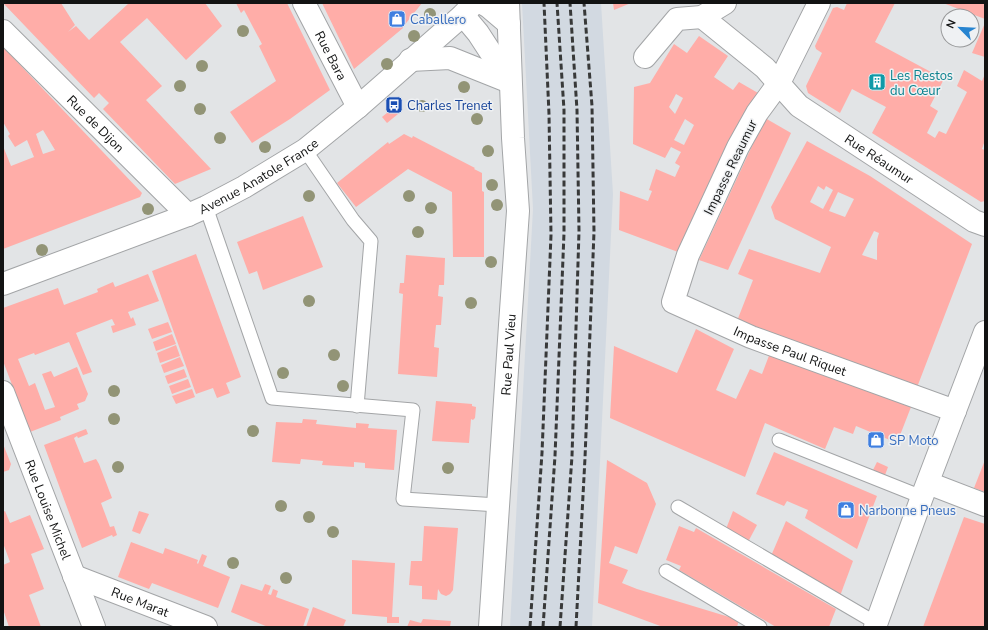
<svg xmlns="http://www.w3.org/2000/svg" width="988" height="630" viewBox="0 0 988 630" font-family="'Nunito Sans',sans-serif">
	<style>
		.built { fill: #d2d9e1 }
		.building { fill: #ffada8; fill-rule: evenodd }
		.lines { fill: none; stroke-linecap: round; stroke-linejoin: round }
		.lane-casing { stroke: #a3a5a7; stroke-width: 15 }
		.street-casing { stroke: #a3a5a7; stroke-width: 24 }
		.secondary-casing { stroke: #a3a5a7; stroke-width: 24 }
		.lane { stroke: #fff; stroke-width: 13 }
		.street { stroke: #fff; stroke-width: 22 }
		.secondary { stroke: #fff; stroke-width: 22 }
		.rail { stroke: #383939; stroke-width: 3; stroke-dasharray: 6 3; stroke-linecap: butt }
		.tree { fill: #929476 }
		.labels { text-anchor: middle; stroke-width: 3; stroke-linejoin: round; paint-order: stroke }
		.shop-label { font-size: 13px; fill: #366cbe; stroke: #eff1f3; text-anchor: start }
		.street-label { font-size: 13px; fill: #121313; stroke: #eff1f3 }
		.culture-label { font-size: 13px; fill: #0d838f; stroke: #eff1f3; text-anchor: start }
		.transit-label { font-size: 13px; fill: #164399; stroke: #eff1f3; text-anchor: start }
	</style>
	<rect width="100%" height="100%" fill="#e2e4e6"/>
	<!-- built -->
	<path class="built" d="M522 3H601L613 194 592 627H510L533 209Z"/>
	<!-- building -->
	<g class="building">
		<path d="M3 3H61L75 25 68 32 76 26 89 40 129 3H205L222 26 186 60 147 18 120 42 162 86 146 100 211 169 175 184 103 109 109 103 99 93 94 98Z"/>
		<path d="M236 3H287L330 90 290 119 252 143 230 112 276 81 259 46 262 44 244 10 241 13Z"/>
		<path d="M322 3H422L403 27V28L354 69Z"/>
		<path d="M613 3H631L614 10Z"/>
		<path d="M847 3H895L875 42 944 79 930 106 938 111 927 133 935 138 939 131 946 134 967 92 957 86 964 70 982 81 985 74V140L982 149 985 150V201L981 202 872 133 886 107 852 89 840 113 808 93 806 86 822 53 816 49 815 46 833 8 837 7 844 10Z"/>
		<path d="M943 3H985V19L977 16Z"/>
		<path d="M985 23V57L972 53Z"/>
		<path d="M699 36 728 56 714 77 733 90 739 82 758 93 728 143 678 252 619 230 620 191 648 201 652 191 649 190 656 169 675 177 680 166 675 163 681 152 671 147 665 158 633 144 634 87 650 83 674 44 687 53ZM676 94 683 98 675 114 669 107ZM685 119 694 125 684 145 674 140Z"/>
		<path d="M3 47 142 193 140 197 3 249V146L11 166 34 157 27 140 15 147 8 136 10 134 3 122ZM43 130 55 150 43 154 36 134Z"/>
		<path d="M393 108 398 114 387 123 382 117Z"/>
		<path d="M765 118 791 133 728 270 699 260Z"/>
		<path d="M404 134 412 138 413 136 475 168 474 169 482 173V191L484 192V257H453L452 192 408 169 356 207 337 183 388 142 389 144Z"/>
		<path d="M807 141 870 176 972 244 916 390 737 321 753 280 738 274 749 249 820 273 831 247 775 219 771 207ZM818 186 824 190 826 186 833 190 823 209 810 202ZM838 192 854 199 845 217 829 211ZM874 231 879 233 877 240V260L862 255Z"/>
		<path d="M303 216 323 267 263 290 257 271 249 274 237 242Z"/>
		<path d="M196 254 241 377 226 383 230 393 217 398 213 388 196 394 152 271Z"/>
		<path d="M406 255 445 258 444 285H439L438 296 443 297 441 325H436L434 347 439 348 437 377 398 374 403 294 399 293 400 283H404Z"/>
		<path d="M148 274 159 301 128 312 131 319 133 317 136 325 113 333 111 326 115 325 112 319 76 333 92 372 83 375 69 342 35 355 34 353 18 359 29 386 35 383 45 410 55 407 42 374 51 371 54 377 77 367 88 394 85 401 77 404 79 409 60 417 61 420 30 432 3 361V308L58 288 64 305 98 292 97 289 113 282 115 287Z"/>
		<path d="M168 322 172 332 152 339 148 329Z"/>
		<path d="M696 329 734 349 716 390 736 399 750 369 762 374 770 353 911 407 897 443 856 426 853 434 834 427 825 449 765 423 745 477 610 418 614 346 677 373Z"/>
		<path d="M172 334 176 344 156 351 153 342Z"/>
		<path d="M176 345 180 356 160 363 157 353Z"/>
		<path d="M180 357 184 366 164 373 161 365Z"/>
		<path d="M184 369 187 377 168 384 165 376Z"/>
		<path d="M188 379 191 387 172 394 169 386Z"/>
		<path d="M192 389 195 397 176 404 172 396Z"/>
		<path d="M436 401 472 404V406L476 407 475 418 473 420 471 419 469 443 432 441Z"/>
		<path d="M303 419 317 420 316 424 356 428V423L369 424 368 428 397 430 394 470 365 468V463L354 462V467L322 465 323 461 301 459 300 464 272 462 276 422 302 423Z"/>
		<path d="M86 429 88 434 78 438 77 436 74 438 84 463 96 459 99 464 112 498 101 503 110 527 114 526 117 535 113 537 112 535 82 548 44 445Z"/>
		<path d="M3 444 11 464 9 470 3 472Z"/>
		<path d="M774 452 877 496 857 549 805 518 808 510 787 501 784 506 756 494Z"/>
		<path d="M607 460 647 483 656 504 637 554 615 546 609 563 628 570 622 583 637 589 739 620 737 627H663L598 603Z"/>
		<path d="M985 460V492L974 488Z"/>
		<path d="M877 462 888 467 885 475 873 470Z"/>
		<path d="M5 511 10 523 30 515 44 549 31 554 44 589 29 595 41 627H9L3 609V565L10 562 3 543V512Z"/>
		<path d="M139 511 149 514 140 534 132 531Z"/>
		<path d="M733 511 757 525 748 542 726 529Z"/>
		<path d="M964 517 985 524V627H923Z"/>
		<path d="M786 521 853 561 840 596 771 556Z"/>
		<path d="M424 526 458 528 453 590 450 594 446 596 441 594 438 589 437 600 422 599V586L409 585 411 561H422Z"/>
		<path d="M679 526 694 532 696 528 836 609 829 627H776L679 570 681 566 666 560Z"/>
		<path d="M131 542 163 554 165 548 198 560 197 563 198 564 202 554 207 556 203 566 230 577 218 608 152 583 149 589 118 577Z"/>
		<path d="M352 560 395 563 392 617H399V623H387V617L352 614Z"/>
		<path d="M241 584 262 591 265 584 271 586 268 594 271 595 273 589 278 591 276 597 309 609 303 627H268L231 612Z"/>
		<path d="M313 607 346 620 343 627H306Z"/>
		<path d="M423 619 451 621 450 627H407L410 620 421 623Z"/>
	</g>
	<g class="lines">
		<defs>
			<g id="lane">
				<path d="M305 150 353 220 371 241 357 406"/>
				<path d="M206 207 272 398 413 410 403 499 498 505"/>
				<path d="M779 440 922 497"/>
				<path d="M678 507 876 623"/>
				<path d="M666 571 760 627"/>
			</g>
			<g id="street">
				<path id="s1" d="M304 3 358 107"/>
				<path d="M482 3 489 7 509 24"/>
				<path id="s2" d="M819 3 779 83 757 113 738 147 688 255 673 302 751 337 955 411"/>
				<path d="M463 15 478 33 510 82"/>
				<path id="s3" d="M702 17 765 68 799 106 974 221 985 225"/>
				<path id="s4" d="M3 31 188 215"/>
				<path d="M645 57 677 19 702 17 725 3"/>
				<path d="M410 60 450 58 510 82"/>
				<path id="s5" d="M3 392 94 627"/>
				<path d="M928 483 985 505"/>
				<path id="s6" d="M74 576 206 627"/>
				<path id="s7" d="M490 627 510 325 518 211 513 138 508 3"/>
			</g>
			<g id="secondary">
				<path id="s8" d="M3 284 188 215 206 207 244 187 305 150 358 107 463 15 474 3"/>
				<path d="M875 627 922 497 985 332"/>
			</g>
		</defs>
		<!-- lane casing -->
		<use href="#lane" class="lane-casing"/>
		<!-- street casing -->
		<use href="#street" class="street-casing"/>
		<!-- secondary casing -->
		<use href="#secondary" class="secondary-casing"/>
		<!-- lane -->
		<use href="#lane" class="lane"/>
		<!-- street -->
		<use href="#street" class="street"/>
		<!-- secondary -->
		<use href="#secondary" class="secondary"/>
		<!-- rail -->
		<g class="rail">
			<path d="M530 627 542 453 551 235 549 114 544 3"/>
			<path d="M543 627 555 456 564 233V110L557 3"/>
			<path d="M560 627 572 456 579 231 577 110 570 3"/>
			<path d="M576 627 585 458 594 232 592 106 584 3"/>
		</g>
	</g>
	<!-- trees -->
	<g class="tree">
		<circle cx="430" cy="14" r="6"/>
		<circle cx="243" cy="31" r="6"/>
		<circle cx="414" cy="36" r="6"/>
		<circle cx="387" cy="64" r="6"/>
		<circle cx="202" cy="66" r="6"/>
		<circle cx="180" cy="86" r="6"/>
		<circle cx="464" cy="87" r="6"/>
		<circle cx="422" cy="106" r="6"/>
		<circle cx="200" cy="109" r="6"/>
		<circle cx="477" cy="119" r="6"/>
		<circle cx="220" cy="138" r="6"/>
		<circle cx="265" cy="147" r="6"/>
		<circle cx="488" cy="151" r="6"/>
		<circle cx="492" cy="185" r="6"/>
		<circle cx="309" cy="196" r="6"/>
		<circle cx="409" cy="196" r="6"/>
		<circle cx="497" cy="205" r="6"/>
		<circle cx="431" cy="208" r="6"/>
		<circle cx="148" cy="209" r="6"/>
		<circle cx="418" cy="232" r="6"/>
		<circle cx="42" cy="250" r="6"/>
		<circle cx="491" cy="262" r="6"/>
		<circle cx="309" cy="301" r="6"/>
		<circle cx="471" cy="303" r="6"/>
		<circle cx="334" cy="355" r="6"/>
		<circle cx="283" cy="373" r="6"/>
		<circle cx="343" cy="386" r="6"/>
		<circle cx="114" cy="391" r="6"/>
		<circle cx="114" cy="419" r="6"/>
		<circle cx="253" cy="431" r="6"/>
		<circle cx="118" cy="467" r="6"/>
		<circle cx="448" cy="468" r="6"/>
		<circle cx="281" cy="506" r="6"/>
		<circle cx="309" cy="517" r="6"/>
		<circle cx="333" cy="532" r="6"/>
		<circle cx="233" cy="563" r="6"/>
		<circle cx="286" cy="578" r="6"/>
	</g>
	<!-- icons -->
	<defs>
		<symbol id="shop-square" viewBox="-11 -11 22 22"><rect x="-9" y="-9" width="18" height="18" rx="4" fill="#3f7fe0" stroke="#eff1f3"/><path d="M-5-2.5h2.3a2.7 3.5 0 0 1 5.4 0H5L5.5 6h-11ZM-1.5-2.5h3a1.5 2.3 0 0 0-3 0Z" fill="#fff"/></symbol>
		<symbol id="building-square" viewBox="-11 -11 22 22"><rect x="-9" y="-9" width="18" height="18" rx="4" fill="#0f9aa8" stroke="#eff1f3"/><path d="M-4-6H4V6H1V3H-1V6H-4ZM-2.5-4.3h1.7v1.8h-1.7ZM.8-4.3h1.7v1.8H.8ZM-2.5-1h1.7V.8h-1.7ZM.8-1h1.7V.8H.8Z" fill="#fff"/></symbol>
		<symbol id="bus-square" viewBox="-11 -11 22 22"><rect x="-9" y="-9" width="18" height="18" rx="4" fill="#1a4fb4" stroke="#eff1f3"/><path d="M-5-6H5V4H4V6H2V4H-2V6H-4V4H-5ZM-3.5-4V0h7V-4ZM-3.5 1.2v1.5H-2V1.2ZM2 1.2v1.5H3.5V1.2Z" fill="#fff"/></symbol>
	</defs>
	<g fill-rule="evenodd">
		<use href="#shop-square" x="387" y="9" width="20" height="20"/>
		<use href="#building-square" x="867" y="72" width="20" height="20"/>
		<use href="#bus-square" x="384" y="95" width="20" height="20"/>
		<use href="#shop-square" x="866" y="430" width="20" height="20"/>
		<use href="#shop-square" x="836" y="500" width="20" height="20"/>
	</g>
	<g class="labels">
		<!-- shop labels -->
		<g class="shop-label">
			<text x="410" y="24">Caballero</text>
			<text x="889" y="445">SP Moto</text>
			<text x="859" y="515">Narbonne Pneus</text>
		</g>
		<!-- street labels -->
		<g class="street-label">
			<text dy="5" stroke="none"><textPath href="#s1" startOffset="59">Rue Bara</textPath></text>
			<text dy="5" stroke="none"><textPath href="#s4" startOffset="131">Rue de Dijon</textPath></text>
			<text dy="5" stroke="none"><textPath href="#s3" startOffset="228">Rue Réaumur</textPath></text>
			<text transform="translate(730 167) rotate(-64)" y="5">Impasse Reaumur</text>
			<text dy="5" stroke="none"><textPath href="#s8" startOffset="278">Avenue Anatole France</textPath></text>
			<text dy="5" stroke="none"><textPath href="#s2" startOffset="461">Impasse Paul Riquet</textPath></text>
			<text dy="5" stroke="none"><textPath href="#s7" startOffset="273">Rue Paul Vieu</textPath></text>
			<text dy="5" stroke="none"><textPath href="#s5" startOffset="126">Rue Louise Michel</textPath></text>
			<text dy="5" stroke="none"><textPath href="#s6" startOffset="71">Rue Marat</textPath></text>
		</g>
		<!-- culture labels -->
		<g class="culture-label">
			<text x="890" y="80">Les Restos<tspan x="890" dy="15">du Cœur</tspan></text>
		</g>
		<!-- transit labels -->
		<g class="transit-label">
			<text x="407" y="110">Charles Trenet</text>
		</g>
	</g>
	<!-- border -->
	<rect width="988" height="630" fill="none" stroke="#121313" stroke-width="8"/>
	<!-- north arrow -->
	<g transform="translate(960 28) rotate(294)"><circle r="19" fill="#eff1f3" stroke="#979899"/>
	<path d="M0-3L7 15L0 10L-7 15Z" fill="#2784d0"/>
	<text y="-6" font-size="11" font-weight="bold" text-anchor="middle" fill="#121313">N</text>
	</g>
</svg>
